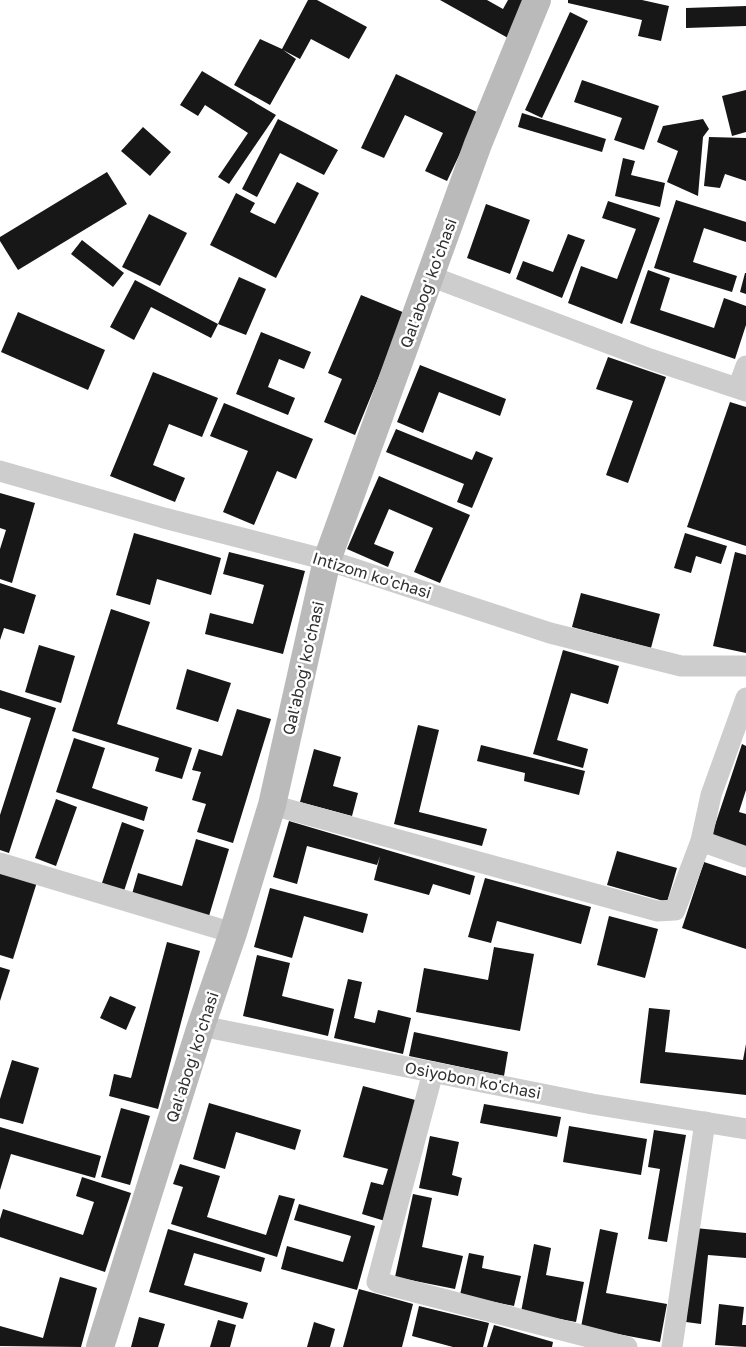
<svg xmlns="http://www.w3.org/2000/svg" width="746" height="1347" viewBox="0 0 746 1347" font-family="'Golos Text',sans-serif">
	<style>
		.building { fill: #171717 }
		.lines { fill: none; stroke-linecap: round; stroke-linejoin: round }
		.street { stroke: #cdcdcd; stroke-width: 21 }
		.secondary { stroke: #bababa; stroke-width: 28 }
		.labels { text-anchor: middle; stroke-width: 5; stroke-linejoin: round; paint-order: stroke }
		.street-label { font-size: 16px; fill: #303030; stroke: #fff }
	</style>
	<rect width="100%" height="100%" fill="#fff"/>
	<!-- building -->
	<g class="building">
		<path d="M308 0H317L367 27 349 59 311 39 300 59 283 50 296 59 270 105 234 85 260 39 282 49Z"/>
		<path d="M440 0H487L503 9 508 0H530L508 38Z"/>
		<path d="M568 0H642L669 6 661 41 638 36 642 20 568 3Z"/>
		<path d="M746 6V26L686 28V8Z"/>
		<path d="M570 12 588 21 542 118 525 110Z"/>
		<path d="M202 71 276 115 229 184 218 177 248 133 205 105 198 116 180 105Z"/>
		<path d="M396 74 479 113 447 181 425 171 443 133 405 115 384 158 361 148Z"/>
		<path d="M582 80 659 106 644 150 614 140 622 118 574 102Z"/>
		<path d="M746 90V132L732 136 722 96Z"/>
		<path d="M522 113 606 139 602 152 518 127Z"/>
		<path d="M278 119 338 150 324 175 280 153 257 197 242 189Z"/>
		<path d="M703 119 709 129 703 137 698 196 667 182 678 151 657 142 663 126Z"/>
		<path d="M143 127 171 152 150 176 121 151Z"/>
		<path d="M709 137 746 138V181L725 174 720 188 704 186Z"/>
		<path d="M623 158 635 161 631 175 665 183 660 207 615 196Z"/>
		<path d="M107 172 127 204 18 270 0 241V237Z"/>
		<path d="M297 182 319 193 276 278 210 245 236 193 255 203 250 212 275 224Z"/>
		<path d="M676 200 746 222V242L704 228 693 262 737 276 732 292 654 268Z"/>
		<path d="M608 201 660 218 622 324 568 303 581 266 617 279 636 229 602 218Z"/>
		<path d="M486 204 530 220 510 274 467 258Z"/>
		<path d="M149 214 187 233 160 286 122 267Z"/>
		<path d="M568 234 585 240 562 298 516 279 523 261 553 272Z"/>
		<path d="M82 240 124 273 113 287 71 254Z"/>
		<path d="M648 270 670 278 660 310 714 328 724 298 746 306V325L735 359 630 323Z"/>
		<path d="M745 273H746V294L740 292Z"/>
		<path d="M239 277 266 289 246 335 218 324Z"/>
		<path d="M135 280 218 324 211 338 151 307 134 340 110 327Z"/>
		<path d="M361 295 405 313 355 435 324 422 342 379 328 373Z"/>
		<path d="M18 312 105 350 88 390 1 352Z"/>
		<path d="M261 332 311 352 304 369 279 359 268 387 295 398 288 415 236 394Z"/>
		<path d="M608 357 666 377 628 483 606 475 633 401 596 389Z"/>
		<path d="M420 365 506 399 500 416 439 392 423 433 397 422Z"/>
		<path d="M153 372 218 398 202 437 169 424 153 465 185 478 175 502 110 476Z"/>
		<path d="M730 402 746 407V546L687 527Z"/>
		<path d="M224 403 313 439 296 479 277 471 254 525 223 512 248 451 210 436Z"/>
		<path d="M396 429 472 460 476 451 493 458 472 508 457 502 464 484 386 452Z"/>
		<path d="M379 476 470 515 440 583 414 572 433 528 389 509 374 544 394 552 388 567 347 549Z"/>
		<path d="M0 493 35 503 12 583 0 579V549L6 530 0 528Z"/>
		<path d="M134 533 221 558 211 595 157 579 150 605 116 595Z"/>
		<path d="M685 533 727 546 721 564 696 556 691 573 674 568Z"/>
		<path d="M229 552 305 571 283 654 205 634 210 613 253 624 264 585 223 574Z"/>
		<path d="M735 552 746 555V653L713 646Z"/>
		<path d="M0 583 36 595 24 634 4 628 0 640Z"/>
		<path d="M581 593 660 614 651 648 572 627Z"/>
		<path d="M111 609 150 622 117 724 192 748 182 779 155 771 159 758 72 731Z"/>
		<path d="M39 645 75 656 61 703 25 692Z"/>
		<path d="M563 650 619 666 608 704 571 693 557 740 588 749 583 768 533 754Z"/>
		<path d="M187 669 231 683 218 722 176 709Z"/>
		<path d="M0 690 56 708 9 853 0 850V815L31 718 0 708Z"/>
		<path d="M237 709 271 719 233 843 197 832 206 804 192 800 201 772 192 770 199 749 222 756Z"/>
		<path d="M418 725 439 730 419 812 487 829 482 846 394 824Z"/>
		<path d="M74 738 105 748 92 788 148 807 144 821 56 792Z"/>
		<path d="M742 744 746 746V790L739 812 746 814V852L710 840Z"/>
		<path d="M481 745 585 771 579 795 524 781 525 773 477 761Z"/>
		<path d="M314 749 341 757 333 786 358 793 352 816 300 802Z"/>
		<path d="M56 799 77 807 56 866 35 858Z"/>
		<path d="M289 821 475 876 470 895 433 884 429 895 374 880 380 856 377 865 307 846 297 884 273 877Z"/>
		<path d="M122 822 144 830 124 891 102 883Z"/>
		<path d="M196 839 229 849 209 916 132 894 138 873 182 886Z"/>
		<path d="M617 851 677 868 667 902 607 885Z"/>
		<path d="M704 862 746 876V949L682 928Z"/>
		<path d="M0 871 37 882 13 959 0 955Z"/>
		<path d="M485 878 591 907 581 944 497 921 491 943 468 937Z"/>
		<path d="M270 888 368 914 363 933 304 916 292 958 254 947Z"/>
		<path d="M609 916 658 929 645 978 597 965Z"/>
		<path d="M167 942 200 951 158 1109 109 1096 114 1074 131 1078Z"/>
		<path d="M494 947 534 954 520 1031 416 1012 424 968 488 980Z"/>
		<path d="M257 955 290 963 282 996 334 1009 328 1036 243 1016Z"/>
		<path d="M0 967 10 970 0 1001Z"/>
		<path d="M348 979 362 982 354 1018 375 1023 378 1010 411 1018 403 1054 334 1038Z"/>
		<path d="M110 996 136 1007 126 1030 100 1018Z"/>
		<path d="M649 1008 670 1010 665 1052 743 1060 746 1044V1095L640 1083Z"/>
		<path d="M414 1032 508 1052 504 1076 409 1056Z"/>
		<path d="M12 1060 39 1068 23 1124 0 1118V1099Z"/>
		<path d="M363 1086 419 1101 385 1221 362 1214 371 1182 383 1185 388 1169 343 1157Z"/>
		<path d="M209 1103 301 1130 295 1150 236 1132 225 1169 193 1159Z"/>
		<path d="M484 1104 561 1117 557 1137 480 1123Z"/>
		<path d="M121 1108 150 1116 130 1185 101 1177Z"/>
		<path d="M569 1126 647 1139 641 1175 563 1162Z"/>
		<path d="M0 1127 101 1156 95 1178 11 1154 0 1190Z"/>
		<path d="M654 1130 686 1135 667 1242 648 1239 660 1169 648 1167Z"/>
		<path d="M430 1136 459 1142 452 1175 462 1178 458 1196 419 1188Z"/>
		<path d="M180 1164 220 1176 207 1217 266 1235 279 1195 295 1199 277 1257 171 1224 183 1187 173 1184Z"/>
		<path d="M82 1177 131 1193 105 1272 0 1237V1219L3 1209 83 1235 94 1202 76 1196Z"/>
		<path d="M413 1194 432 1198 422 1247 463 1256 455 1289 395 1277Z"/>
		<path d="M299 1204 375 1226 357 1290 281 1269 287 1246 343 1262 351 1236 294 1220Z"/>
		<path d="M695 1228 746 1233V1258L708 1255 701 1324 686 1322Z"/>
		<path d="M168 1229 265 1258 261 1272 194 1253 184 1285 248 1303 243 1319 149 1292Z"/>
		<path d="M600 1229 618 1233 606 1293 667 1304 660 1342 581 1327Z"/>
		<path d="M534 1244 551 1248 546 1275 584 1282 576 1322 521 1312Z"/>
		<path d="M469 1253 484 1256 482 1268 521 1276 514 1306 460 1295Z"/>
		<path d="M60 1277 97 1288 81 1347 0 1346V1326L43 1338Z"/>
		<path d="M359 1289 413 1304 402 1347H343Z"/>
		<path d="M719 1304 744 1307 742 1325H746V1347L715 1345Z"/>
		<path d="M419 1306 489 1323 483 1347H453L412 1336Z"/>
		<path d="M139 1317 165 1324 158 1347H131Z"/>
		<path d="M218 1320 236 1325 230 1347H210Z"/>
		<path d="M314 1322 335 1329 330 1347H307Z"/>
		<path d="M494 1325 553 1342 552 1347H487Z"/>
	</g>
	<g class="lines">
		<!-- street -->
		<g class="street">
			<path d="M430 276 650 359 746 391"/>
			<path d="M738 388 746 366"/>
			<path d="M0 471 164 518 327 560 550 633 681 666H746"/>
			<path d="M746 698 711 795 701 841 746 857"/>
			<path d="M272 805 657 911 675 910 701 841"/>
			<path d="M0 863 233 933"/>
			<path d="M201 1026 592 1104 746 1129"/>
			<path d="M433 1072 377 1282 627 1347"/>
			<path d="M672 1347 705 1122"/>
		</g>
		<!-- secondary -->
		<path class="secondary" d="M100 1347 201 1026 233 933 272 805 327 560 478 144 537 0"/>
	</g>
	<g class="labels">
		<!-- street labels -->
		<g class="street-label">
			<text transform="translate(428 283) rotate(-70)" y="6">Qal'abog' ko'chasi</text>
			<text transform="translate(372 575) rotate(17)" y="6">Intizom ko'chasi</text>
			<text transform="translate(303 668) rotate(-77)" y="6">Qal'abog' ko'chasi</text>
			<text transform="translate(192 1057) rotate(-72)" y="6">Qal'abog' ko'chasi</text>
			<text transform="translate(473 1080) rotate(11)" y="6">Osiyobon ko'chasi</text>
		</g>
	</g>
</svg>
